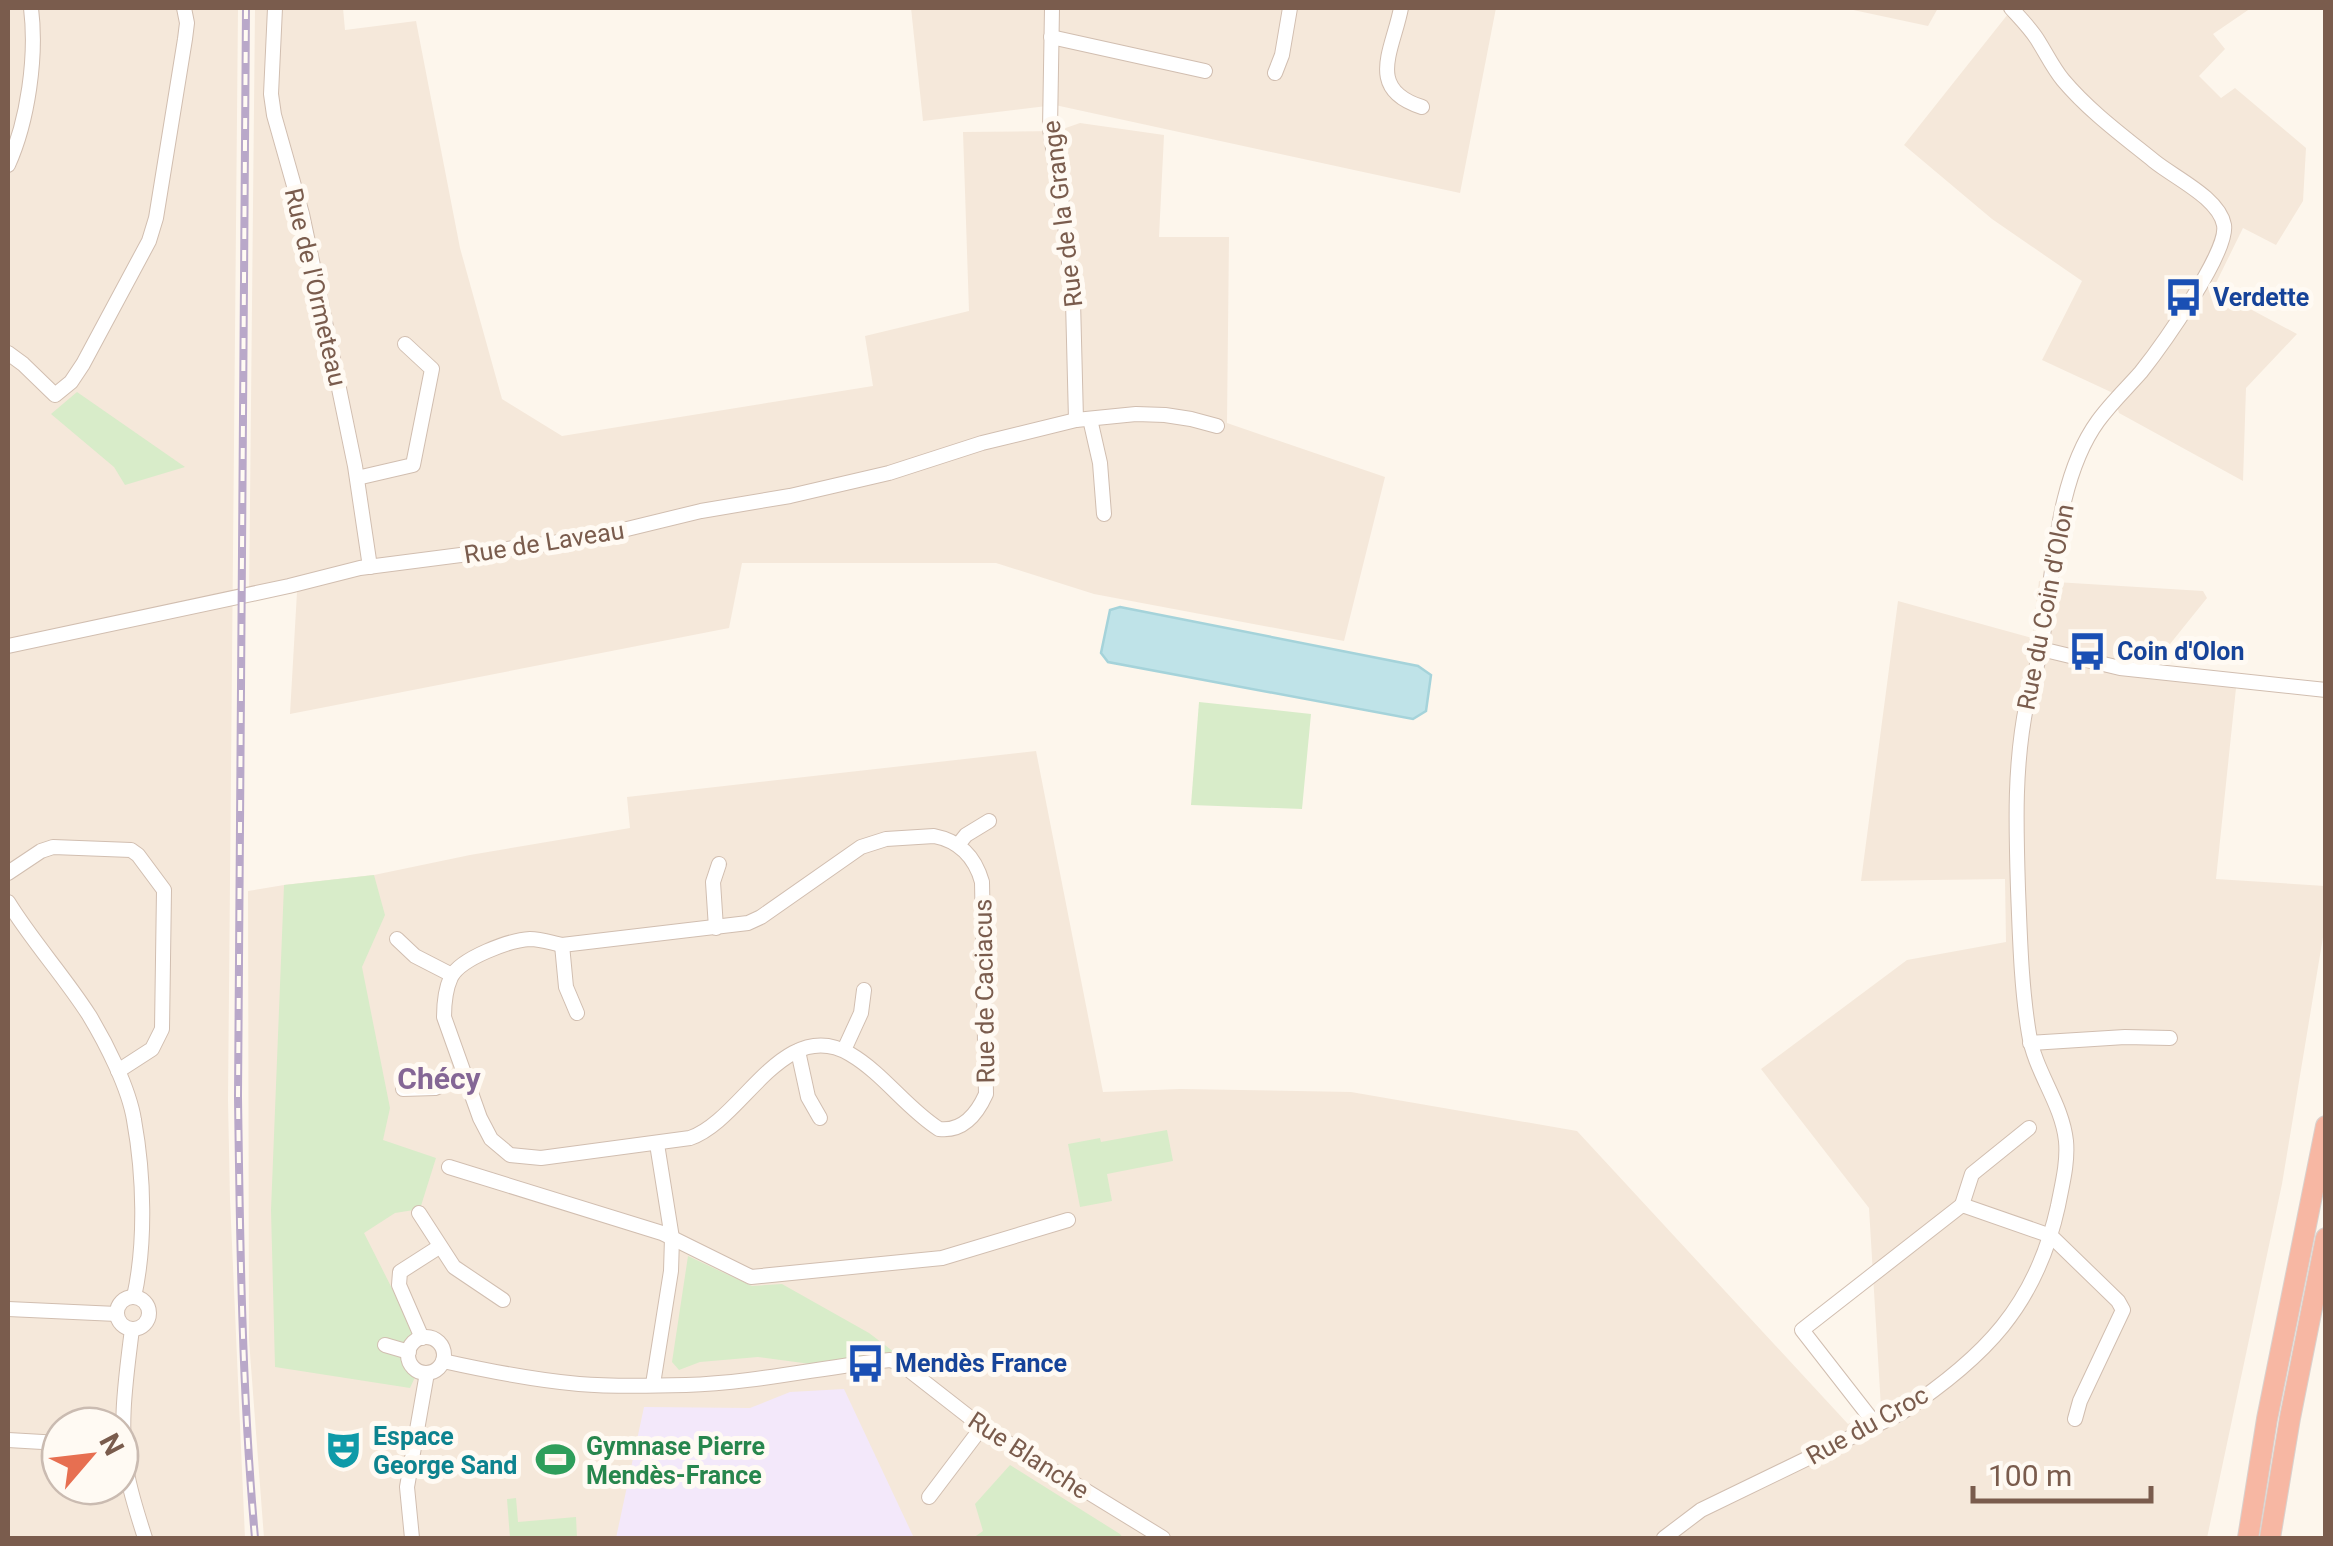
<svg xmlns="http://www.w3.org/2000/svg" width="2333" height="1546" viewBox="0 0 2333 1546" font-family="Roboto,sans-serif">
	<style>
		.residential { fill: #f5e8da; fill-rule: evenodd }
		.education { fill: #f3e8fa }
		.green { fill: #d8ecc9 }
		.water { fill: #bfe3e8; stroke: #a5d3da; stroke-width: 2.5 }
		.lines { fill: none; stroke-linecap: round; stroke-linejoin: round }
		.minor-casing { stroke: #d1beb0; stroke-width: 16 }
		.highway-casing { stroke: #dad1cd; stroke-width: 22 }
		.minor { stroke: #fff; stroke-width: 14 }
		.highway { stroke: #f7b7a3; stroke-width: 20 }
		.rail-casing { stroke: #b9a8c9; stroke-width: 8 }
		.rail { stroke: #fffaf3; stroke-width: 4; stroke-dasharray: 11; stroke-linecap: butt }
		.labels { text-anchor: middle; stroke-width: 10; stroke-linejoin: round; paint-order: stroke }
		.street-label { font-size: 25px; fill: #7a5c4d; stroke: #fffaf3 }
		.transit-label { font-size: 25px; font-weight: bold; fill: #164399; stroke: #fffaf3; text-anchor: start }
		.culture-label { font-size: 25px; font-weight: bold; fill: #0d838f; stroke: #fffaf3; text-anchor: start }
		.leisure-label { font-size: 25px; font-weight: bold; fill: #27864d; stroke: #fffaf3; text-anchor: start }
		.quarter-label { font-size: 30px; font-weight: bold; fill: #846695; stroke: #fffaf3 }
	</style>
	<rect width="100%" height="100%" fill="#fdf6ec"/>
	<!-- residential -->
	<g class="residential">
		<path d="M8 8H238L228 1100 230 1199 245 1538H8ZM60 1426H120V1486H60Z"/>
		<path d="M255 8H343L345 30 416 21 460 248 502 399 562 436 873 386 865 336 969 311 963 132 1057 131 1080 123 1164 135 1159 237H1229L1227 423 1385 477 1344 641 1094 594 996 563H742L729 628 290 714 297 592 249 601Z"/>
		<path d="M911 8H1496L1460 193 1055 105 923 121Z"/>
		<path d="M1844 8H1938L1928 26Z"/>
		<path d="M2002 8H2251L2213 34 2225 49 2199 76 2221 98 2235 88 2306 148 2303 201 2276 245 2243 228 2213 289 2297 334 2246 388 2243 481 2119 413 2113 393 2042 360 2082 281 1992 219 1904 145 2008 14Z"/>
		<path d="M2039 581 2203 591 2207 598 2166 649 2162 678 2236 688 2216 879 2325 886 2326 919 2282 1184 2207 1538H264L249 1340 248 891 284 885 374 875 470 855 630 828 627 797 1036 751 1103 1092 1180 1089 1351 1092 1577 1131 1848 1424 1881 1408 1869 1208 1761 1069 1907 960 2006 942 2005 879 1861 881 1898 601 2032 638Z"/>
	</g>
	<!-- education -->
	<path class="education" d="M844 1389 914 1538H616L644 1407 750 1408 790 1392Z"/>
	<!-- green -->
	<g class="green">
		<path d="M77 392 185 467 125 485 114 467 51 414Z"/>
		<path d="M1199 702 1311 714 1302 809 1191 805Z"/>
		<path d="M374 875 385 915 362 967 390 1108 383 1140 436 1158 420 1209 395 1213 364 1233 415 1334 406 1343 401 1357 408 1370 416 1375 410 1388 275 1367 271 1210 284 885Z"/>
		<path d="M1167 1130 1173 1161 1107 1174 1112 1201 1080 1207 1068 1144 1100 1138 1101 1142Z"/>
		<path d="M688 1256 752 1286 782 1284 869 1333 894 1352 818 1365 758 1357 700 1362 679 1370 672 1362Z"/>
		<path d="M1010 1465 1120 1534 1123 1538H973L983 1531 975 1504Z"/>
		<path d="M516 1498 518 1522 576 1517 577 1538H510L507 1499Z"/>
	</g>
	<!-- water -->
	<path class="water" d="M1120 607 1418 666 1431 675 1426 711 1413 719 1108 662 1101 653 1110 610Z"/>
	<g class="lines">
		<defs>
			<g id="minor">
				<path d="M275 8 271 94 274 115 302 214 335 369 355 466 370 567"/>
				<path d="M1052 8 1050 129 1065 224 1073 301 1076 420"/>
				<path d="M1401 8C1393 50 1365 89 1422 107"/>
				<path d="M1051 37 1205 71"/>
				<path d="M1275 73 1282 55 1290 8"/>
				<path d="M8 165C28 121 37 56 31 8"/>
				<path d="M8 353 23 364 55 395 71 382 83 364 149 241 156 218 185 39 187 23 184 8"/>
				<path d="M1090 419 1100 463 1104 514"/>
				<path d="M357 478 413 465 432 369 405 344"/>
				<path d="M8 646 289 586 360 568 553 543 627 529 701 511 790 496 889 473 982 443 1076 420 1136 414 1165 415 1191 419 1217 426"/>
				<path d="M2041 649 2120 668 2326 690"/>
				<path d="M934 836C960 841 975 857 982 882L986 1094C977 1114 963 1132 939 1129 906 1108 884 1074 850 1054 783 1015 743 1120 690 1138L541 1158 510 1155 491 1139 480 1118 444 1017C444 1005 446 988 451 977 461 958 510 940 530 939 541 939 552 943 562 945L748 923 761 917 861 847 886 839Z"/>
				<path d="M958 845 966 835 989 821"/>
				<path d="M8 873 41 851 53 847 131 850 138 855 164 890 162 1029 152 1049 118 1071"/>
				<path d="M8 902C32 941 64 976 89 1015 106 1043 129 1088 134 1120 144 1175 146 1243 134 1297"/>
				<path d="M716 928 713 882 719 864"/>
				<path d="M397 939 415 956 452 975"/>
				<path d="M562 945 566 987 577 1013"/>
				<path d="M2030 1043 2125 1037 2170 1038"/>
				<path d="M844 1050 861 1013 864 990"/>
				<path d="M798 1051 808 1097 820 1118"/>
				<path d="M403 1089 435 1088 464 1076"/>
				<path d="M449 1167 662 1233 751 1277 942 1258 1068 1220"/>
				<path d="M1962 1205 1972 1174 2029 1128"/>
				<path d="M419 1213 454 1267 503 1300"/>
				<circle cx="133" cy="1313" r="16"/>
				<path d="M8 1309 117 1314"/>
				<path d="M132 1329C126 1378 118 1429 128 1478 132 1498 139 1519 145 1538"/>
				<circle cx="426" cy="1355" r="18"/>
				<path d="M422 1338 399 1285 400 1272 439 1247"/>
				<path d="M385 1345 409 1352"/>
				<path d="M443 1361C488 1371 533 1380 579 1384 614 1387 651 1386 686 1385 755 1383 822 1367 890 1360L900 1363 982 1427 1163 1538"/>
				<path d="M653 1384 671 1271 672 1238 657 1144"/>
				<path d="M1876 1425 1802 1330 1962 1205 2051 1236 2118 1301 2123 1310 2080 1401 2075 1419"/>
				<path d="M8 1440 60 1443"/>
				<path d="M929 1497 982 1427"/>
				<path d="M412 1538 407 1487 427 1373"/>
				<path d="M1664 1538 1701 1510 1901 1413C1984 1358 2036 1306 2058 1206 2062 1185 2068 1163 2066 1141 2062 1103 2035 1072 2029 1034 2021 986 2020 937 2018 889 2016 825 2014 765 2027 702 2031 684 2038 666 2041 647 2054 576 2055 480 2098 421 2111 403 2127 388 2141 372 2160 348 2229 252 2224 225 2219 198 2175 178 2154 161 2123 136 2089 111 2063 80 2053 68 2046 53 2037 39 2030 28 2020 18 2011 8"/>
			</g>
			<g id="highway">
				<path d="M2248 1538 2267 1419 2326 1126"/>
				<path d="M2270 1538 2290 1418 2326 1238"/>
			</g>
		</defs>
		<!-- minor casing -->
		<use href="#minor" class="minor-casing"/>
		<!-- highway casing -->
		<use href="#highway" class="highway-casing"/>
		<!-- minor -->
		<use href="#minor" class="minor"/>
		<!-- highway -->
		<use href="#highway" class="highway"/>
		<defs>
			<path id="rail" d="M246 8 238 1097C240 1244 242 1392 255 1538"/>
		</defs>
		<!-- rail casing -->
		<use href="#rail" class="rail-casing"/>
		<!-- rail -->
		<use href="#rail" class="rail"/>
	</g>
	<!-- icons -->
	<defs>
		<symbol id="bus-bare" viewBox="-9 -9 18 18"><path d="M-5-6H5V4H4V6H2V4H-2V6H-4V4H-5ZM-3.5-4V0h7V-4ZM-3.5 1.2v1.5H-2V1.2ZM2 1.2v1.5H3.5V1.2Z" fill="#1a4fb4" stroke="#fffaf3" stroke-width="2.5" paint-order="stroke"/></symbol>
		<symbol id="theatre-bare" viewBox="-9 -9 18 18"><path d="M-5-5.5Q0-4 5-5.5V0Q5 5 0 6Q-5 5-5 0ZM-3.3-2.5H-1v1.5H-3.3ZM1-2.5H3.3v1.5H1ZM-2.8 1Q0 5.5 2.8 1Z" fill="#0f9aa8" stroke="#fffaf3" stroke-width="2.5" paint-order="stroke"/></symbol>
		<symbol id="stadium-bare" viewBox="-9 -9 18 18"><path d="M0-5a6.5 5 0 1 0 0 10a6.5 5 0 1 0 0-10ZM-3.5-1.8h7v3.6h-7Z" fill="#2e9e5b" stroke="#fffaf3" stroke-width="2.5" paint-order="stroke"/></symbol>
	</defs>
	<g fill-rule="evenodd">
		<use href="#bus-bare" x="2156" y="270" width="55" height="55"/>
		<use href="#bus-bare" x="2060" y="624" width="55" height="55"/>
		<use href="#bus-bare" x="838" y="1336" width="55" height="55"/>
		<use href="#theatre-bare" x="316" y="1422" width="55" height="55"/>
		<use href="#stadium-bare" x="528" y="1432" width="55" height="55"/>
	</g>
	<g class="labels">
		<!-- street labels -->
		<g class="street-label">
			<text transform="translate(1062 214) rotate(-97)" y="9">Rue de la Grange</text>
			<text transform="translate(316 287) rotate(77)" y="9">Rue de l'Ormeteau</text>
			<text transform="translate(544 542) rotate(-9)" y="9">Rue de Laveau</text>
			<text transform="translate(2045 607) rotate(-79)" y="9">Rue du Coin d'Olon</text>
			<text transform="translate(984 991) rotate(-91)" y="9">Rue de Caciacus</text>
			<text transform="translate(1867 1425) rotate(-29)" y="9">Rue du Croc</text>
			<text transform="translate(1029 1455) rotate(33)" y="9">Rue Blanche</text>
		</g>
		<!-- transit labels -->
		<g class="transit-label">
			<text x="2213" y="306">Verdette</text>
			<text x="2117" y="660">Coin d'Olon</text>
			<text x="895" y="1372">Mendès France</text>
		</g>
		<!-- culture labels -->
		<g class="culture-label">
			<text x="373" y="1445">Espace<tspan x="373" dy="29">George Sand</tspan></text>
		</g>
		<!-- leisure labels -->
		<g class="leisure-label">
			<text x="586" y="1455">Gymnase Pierre<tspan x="586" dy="29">Mendès-France</tspan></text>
		</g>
		<!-- quarter labels -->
		<g class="quarter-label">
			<text x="439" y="1089">Chécy</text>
		</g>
	</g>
	<!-- border -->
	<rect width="2333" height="1546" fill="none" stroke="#7a5c4d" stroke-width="20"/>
	<!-- north arrow -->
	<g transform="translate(90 1456) rotate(62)"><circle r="48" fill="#fffaf3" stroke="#cabbb1" stroke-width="2.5"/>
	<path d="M0-8L18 38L0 25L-18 38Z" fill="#e76f51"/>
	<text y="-15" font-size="28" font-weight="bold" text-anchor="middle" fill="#7a5c4d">N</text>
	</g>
	<!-- scale -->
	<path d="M1973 1486v15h178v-15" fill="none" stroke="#7a5c4d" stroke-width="5"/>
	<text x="1988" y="1486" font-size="30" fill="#7a5c4d" stroke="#fffaf3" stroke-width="8" paint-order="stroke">100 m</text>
</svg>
